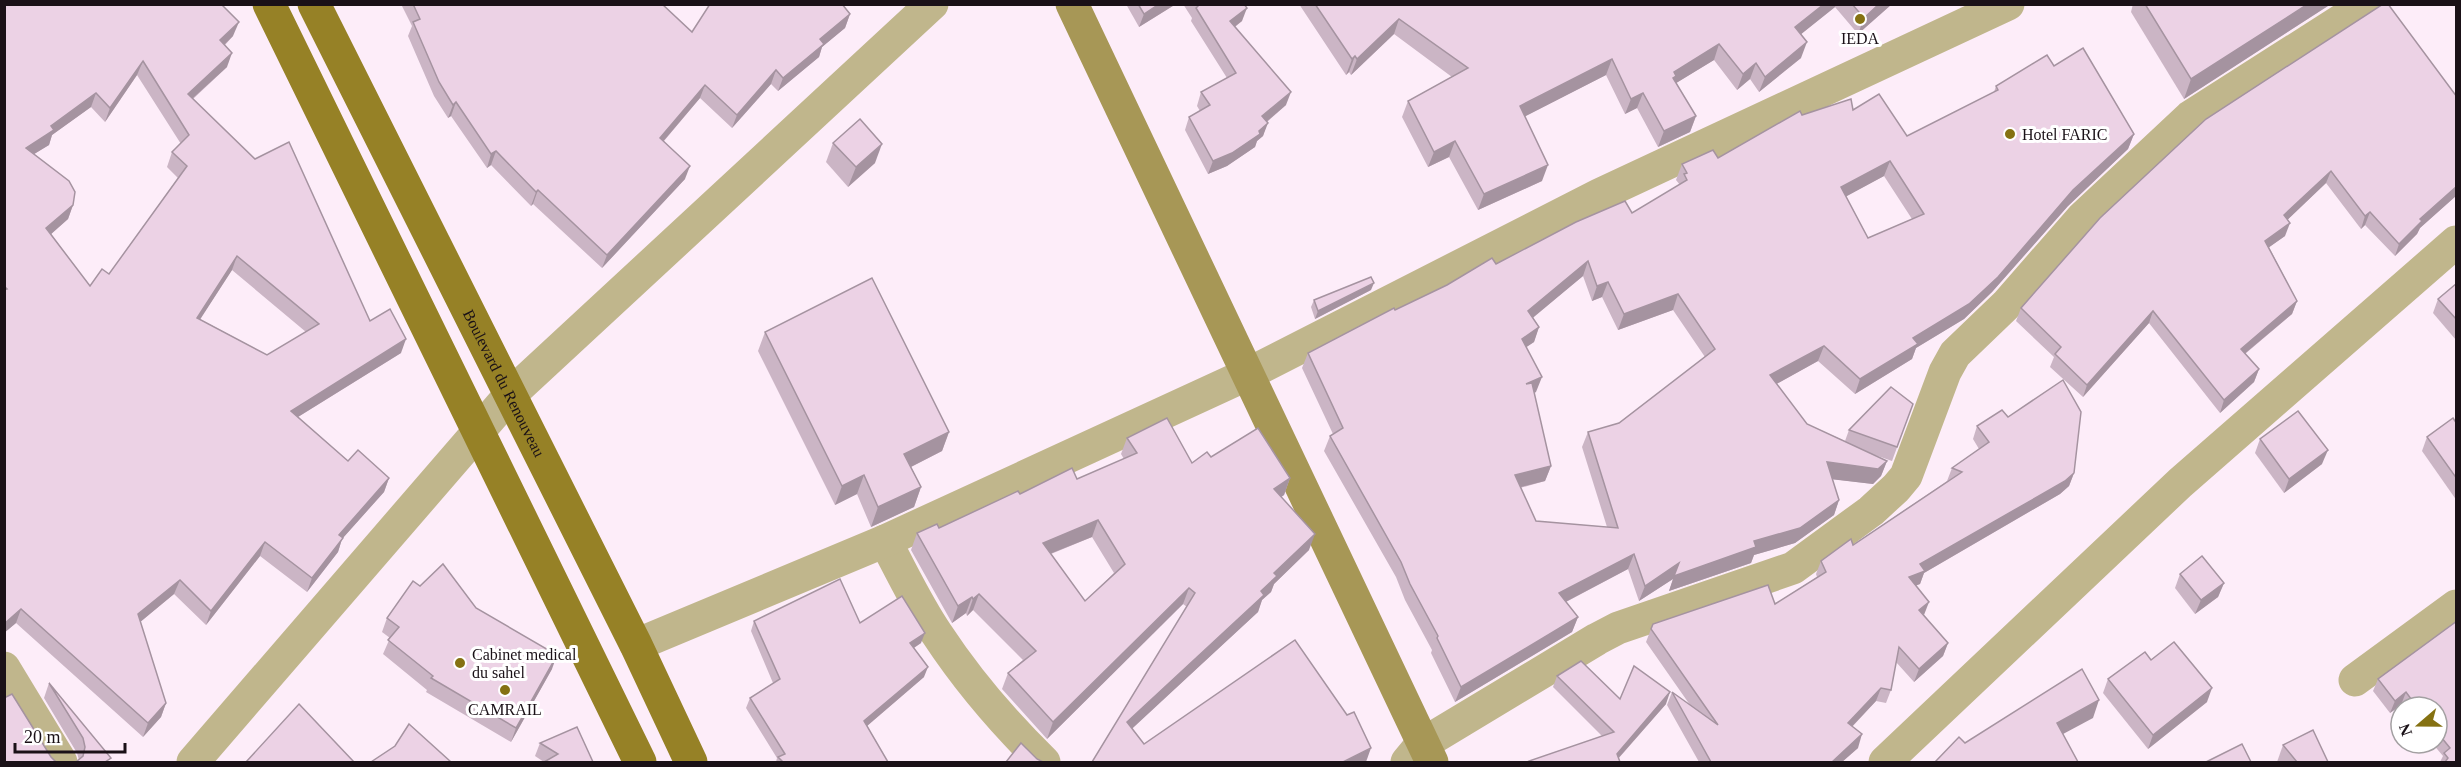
<svg xmlns="http://www.w3.org/2000/svg" width="2461" height="767" viewBox="0 0 2461 767" font-family="Georgia,serif">
	<style>
		.lines { fill: none; stroke-linecap: round; stroke-linejoin: round }
		.street { stroke: #c0b68c; stroke-width: 33 }
		.secondary { stroke: #a79756; stroke-width: 33 }
		.primary { stroke: #968126; stroke-width: 33 }
		.wall { fill: #cbb5c5; fill-rule: evenodd }
		.shaded-wall { fill: #a593a0 }
		.building { fill: #ecd2e5; stroke: #a593a0; stroke-width: 1.5; fill-rule: evenodd }
		.poi-dot { fill: #857112; stroke: #fff; stroke-width: 2 }
		.labels { text-anchor: middle; stroke-width: 6; stroke-linejoin: round; paint-order: stroke }
		.poi-label { font-size: 16px; fill: #1a1117; stroke: #fff }
		.street-label { font-size: 16px; fill: #1a1117; stroke: #fff }
	</style>
	<rect width="100%" height="100%" fill="#fdedf9"/>
	<g class="lines">
		<!-- street -->
		<g class="street">
			<path d="M885 541C902 572 917 605 937 634 968 681 1004 723 1044 762"/>
			<path d="M636 645 885 541 1248 374 1599 195 2008 4"/>
			<path d="M4 668 61 762"/>
			<path d="M2355 680 2456 606"/>
			<path d="M193 762 510 395 932 4"/>
			<path d="M1407 762 1421 745 1597 639 1618 628 1793 568 1871 511 1896 488 1906 476 1945 372 1955 354 2006 305 2082 218 2190 117 2367 4"/>
			<path d="M1885 762 2180 483 2456 242"/>
		</g>
		<!-- secondary -->
		<path class="secondary" d="M1072 4 1432 762"/>
		<!-- primary -->
		<g class="primary">
			<path d="M269 4 640 762"/>
			<path id="s1" d="M314 4 636 645 691 762"/>
		</g>
	</g>
	<!-- wall -->
	<g class="wall">
		<path d="M4 4 233 36 225 45 227 67 193 99 370 321 401 353 298 417 348 461 389 478 384 492 342 539 338 552 307 592 260 556 206 625 174 594 140 622 166 703 161 717 143 737 16 623 4 633ZM137 75 181 144 172 152 167 167 178 178 109 274 90 286 51 234 68 219 73 205 34 154 49 145 52 135 91 107 105 122ZM232 270 306 332 267 355 200 319Z"/>
		<path d="M401 4H662L692 32 850 14 845 28 822 47 819 57 778 91 771 84 732 128 700 98 664 141 685 179 602 268 533 204 531 206 491 165 487 168 451 116 448 118 434 96 408 36 412 26Z"/>
		<path d="M1126 4H1176L1139 27Z"/>
		<path d="M1183 4H1244L1242 21 1235 27 1286 105 1267 122 1263 136 1257 141 1255 147 1227 166 1208 174 1185 130 1189 117 1200 111 1197 106 1201 92 1227 78 1191 21 1192 18Z"/>
		<path d="M1299 4H1892L1858 34 1835 7 1801 34V58L1759 92 1750 79 1737 90 1714 60 1676 83 1696 116 1690 132 1658 147 1637 108 1625 114 1606 75 1525 116 1542 181 1478 210 1449 157 1428 167 1402 117 1408 101 1452 77 1394 34 1351 75 1349 72 1346 75Z"/>
		<path d="M2133 4H2331L2184 99 2131 12Z"/>
		<path d="M2054 66 2134 134 2128 149 2068 206 1992 292 1964 319 1916 348 1912 359 1855 394 1818 361 1776 384 1807 424 1845 441 1849 430 1913 404 1892 461 1872 454 1887 461 1881 476 1873 484 1832 479 1839 500 1834 515 1795 543 1754 555 1751 563 1669 591 1673 579 1639 601 1628 569 1566 602 1578 617 1572 632 1455 702 1431 653 1432 650 1405 600 1396 577 1324 451 1330 436 1333 434 1302 368 1308 353 1395 310 1496 264 1632 213 1680 185 1676 180 1682 164 1718 158 1802 115 1853 110 1907 136 1994 92 1996 86ZM1884 176 1912 219 1868 238 1846 196ZM1583 276 1592 301 1602 297 1618 330 1673 310 1705 357 1619 423 1588 432 1582 447 1607 527 1536 521 1520 488 1545 481 1551 466 1534 393 1536 392 1526 347 1534 342 1539 327 1533 317Z"/>
		<path d="M2457 97V195L2420 228 2417 234 2395 256 2365 225 2361 229 2326 183 2287 220 2285 236 2269 247 2297 301 2292 314 2245 354 2259 369 2254 382 2220 413 2149 323 2083 397 2050 367 2054 357 2016 321 2021 308Z"/>
		<path d="M833 143 875 163 848 187 826 162Z"/>
		<path d="M2457 283V340H2456L2433 313 2438 299Z"/>
		<path d="M1371 290 1315 319 1311 307 1314 300Z"/>
		<path d="M765 332 949 432 942 451 911 467 921 487 914 507 871 527 857 494 835 505 758 351Z"/>
		<path d="M2008 417 2074 473 2069 486 2060 494 1924 573 1920 584 1916 585 1924 615 1948 643 1943 656 1914 682 1896 662 1891 690 1886 703 1876 701 1852 727 1858 748 1842 762H1699L1667 705 1672 692 1690 705 1646 642 1651 629 1775 604 1817 577 1816 574 1821 561 1853 545 1947 481 1952 468 1979 449 1973 439 1977 426Z"/>
		<path d="M2457 424V501L2422 451 2427 437Z"/>
		<path d="M1127 438 1192 463 1211 457 1290 478 1284 495 1281 497 1309 550 1274 584 1271 592 1262 600 1258 612 1132 728 1144 744 1347 715 1371 748 1092 762 1187 607 1183 604 1047 739 1002 689 1008 673 1023 660 973 610 967 616 966 613 952 623 911 550 917 533 939 528 1020 494 1077 479 1124 459 1121 454ZM1092 537 1114 573 1085 601 1051 554Z"/>
		<path d="M2260 439 2322 464 2284 493 2255 453Z"/>
		<path d="M2180 574 2224 583 2218 597 2195 614 2175 588Z"/>
		<path d="M420 586 476 608 552 669 511 742 426 692 427 690 383 654 390 638 382 632 387 618Z"/>
		<path d="M754 621 860 623 921 643 914 648 924 677 867 726 888 762H776L777 758 746 708 750 698 773 683 751 631Z"/>
		<path d="M2457 621V762H2440L2443 756 2432 743H2437V707H2403L2401 705 2390 713 2373 691 2378 679Z"/>
		<path d="M2151 660 2207 702 2148 749 2103 693 2108 679Z"/>
		<path d="M1557 676 1620 699 1666 704 1618 759 1620 762H1528L1529 761 1602 736 1553 687Z"/>
		<path d="M49 683 109 762 79 760 77 753 44 698Z"/>
		<path d="M540 743 593 762H544L535 756Z"/>
		<path d="M2283 745 2328 762H2277Z"/>
	</g>
	<!-- shaded-wall -->
	<g class="shaded-wall">
		<path d="M1159 4H1176L1139 27 1144 14Z"/>
		<path d="M1824 4H1836L1835 7 1790 43 1795 27Z"/>
		<path d="M1879 4H1892L1858 34 1864 18Z"/>
		<path d="M2308 4H2331L2184 99 2191 79Z"/>
		<path d="M1247 8 1242 21 1225 34 1230 21Z"/>
		<path d="M850 14 845 28 822 47 819 57 778 91 783 78 820 39Z"/>
		<path d="M1399 19 1394 34 1351 75 1357 59Z"/>
		<path d="M239 22 233 36 215 54 220 40Z"/>
		<path d="M1807 42 1801 58 1759 92 1765 77Z"/>
		<path d="M1719 44 1714 60 1673 85 1671 92 1674 72Z"/>
		<path d="M232 53 227 67 182 108 188 94Z"/>
		<path d="M1355 56 1349 72 1346 75 1352 59Z"/>
		<path d="M1612 59 1606 75 1514 122 1520 106Z"/>
		<path d="M143 61 137 75 105 122 110 108Z"/>
		<path d="M1756 63 1750 79 1737 90 1743 74Z"/>
		<path d="M776 70 771 84 732 128 737 115Z"/>
		<path d="M705 85 700 98 655 151 660 138Z"/>
		<path d="M1291 92 1286 105 1258 129 1262 116Z"/>
		<path d="M96 93 91 107 52 135 49 145 21 162 26 148 51 126Z"/>
		<path d="M1643 93 1637 108 1625 114 1631 99Z"/>
		<path d="M456 102 451 116 448 118 453 105Z"/>
		<path d="M1696 116 1690 132 1658 147 1664 131Z"/>
		<path d="M1268 123 1263 136 1257 141 1255 147 1227 166 1208 174 1213 161Z"/>
		<path d="M2134 134 2128 149 2068 206 1992 292 1964 319 1916 348 1912 359 1855 394 1860 379 1913 338Z"/>
		<path d="M1455 141 1449 157 1428 167 1434 152Z"/>
		<path d="M882 144 875 163 848 187 856 167Z"/>
		<path d="M496 151 491 165 487 168 491 154Z"/>
		<path d="M1890 161 1884 176 1836 202 1841 187Z"/>
		<path d="M1548 165 1542 181 1478 210 1484 194Z"/>
		<path d="M690 166 685 179 602 268 607 255Z"/>
		<path d="M2331 171 2326 183 2279 228 2284 215Z"/>
		<path d="M2457 186V195L2420 228 2417 234 2395 256 2399 244 2420 219Z"/>
		<path d="M538 190 533 204 531 206 536 192Z"/>
		<path d="M73 205 68 219 41 243 46 228Z"/>
		<path d="M2370 212 2365 225 2361 229 2365 216Z"/>
		<path d="M2290 223 2285 236 2261 253 2265 241Z"/>
		<path d="M237 256 232 270 192 332 197 318Z"/>
		<path d="M1588 261 1583 276 1523 326 1528 311Z"/>
		<path d="M1608 282 1602 297 1592 301 1597 286Z"/>
		<path d="M1374 283 1371 290 1315 319 1318 311Z"/>
		<path d="M1678 294 1673 310 1618 330 1624 314Z"/>
		<path d="M2297 301 2292 314 2236 361 2241 349Z"/>
		<path d="M2153 311 2149 323 2083 397 2087 385Z"/>
		<path d="M1539 327 1534 342 1516 354 1522 339Z"/>
		<path d="M406 339 401 353 285 425 291 411Z"/>
		<path d="M1824 346 1818 361 1764 391 1770 375Z"/>
		<path d="M2259 369 2254 382 2220 413 2224 400Z"/>
		<path d="M1542 377 1536 392 1521 399 1526 384Z"/>
		<path d="M949 432 942 451 897 474 904 454Z"/>
		<path d="M2328 450 2322 464 2284 493 2289 479Z"/>
		<path d="M1887 461 1881 476 1873 484 1821 478 1827 462Z"/>
		<path d="M1551 466 1545 481 1509 490 1515 475Z"/>
		<path d="M2074 473 2069 486 2060 494 1924 573 1920 584 1905 590 1909 577 1920 564Z"/>
		<path d="M864 475 857 494 835 505 842 486Z"/>
		<path d="M389 478 384 492 342 539 338 552 307 592 312 578 339 535Z"/>
		<path d="M1290 478 1284 495 1268 506 1274 489Z"/>
		<path d="M921 487 914 507 871 527 878 507Z"/>
		<path d="M1839 500 1834 515 1795 543 1754 555 1751 563 1669 591 1673 579 1639 601 1645 586 1679 563 1754 541Z"/>
		<path d="M1098 520 1092 537 1037 559 1043 543Z"/>
		<path d="M1315 534 1309 550 1274 584 1271 592 1262 600 1258 612 1121 739 1127 722 1261 591 1274 573Z"/>
		<path d="M265 542 260 556 206 625 211 611Z"/>
		<path d="M1634 554 1628 569 1554 608 1559 593Z"/>
		<path d="M180 580 174 594 133 628 138 614Z"/>
		<path d="M2224 583 2218 597 2195 614 2201 600Z"/>
		<path d="M1189 588 1183 604 1047 739 1053 722Z"/>
		<path d="M979 594 973 610 967 616 973 599Z"/>
		<path d="M972 597 966 613 952 623 958 606Z"/>
		<path d="M1929 602 1924 615 1919 610Z"/>
		<path d="M21 609 16 623 4 633V624Z"/>
		<path d="M1578 617 1572 632 1455 702 1461 687Z"/>
		<path d="M925 633 921 643 906 653 910 643Z"/>
		<path d="M1948 643 1943 656 1914 682 1919 669Z"/>
		<path d="M557 655 552 669 511 742 516 728Z"/>
		<path d="M928 667 924 677 860 732 864 721Z"/>
		<path d="M1881 688 1876 701 1843 736 1848 723Z"/>
		<path d="M2212 688 2207 702 2148 749 2153 735Z"/>
		<path d="M1670 692 1666 704 1615 762 1617 754Z"/>
		<path d="M2406 692 2401 705 2390 713 2395 701Z"/>
		<path d="M2099 700 2093 718 2050 741 2057 723Z"/>
		<path d="M166 703 161 717 143 737 148 723Z"/>
		<path d="M1862 734 1858 748 1842 762H1832Z"/>
		<path d="M1371 748 1366 762H1343Z"/>
	</g>
	<!-- building -->
	<g class="building">
		<path d="M4 4H221L239 22 220 40 232 53 188 94 255 159 289 142 370 321 390 309 406 339 291 411 348 461 358 450 389 478 339 535 343 538 312 578 265 542 211 611 180 580 138 614 166 703 148 723 21 609 4 624V290L7 289 4 286ZM143 61 189 135 172 152 187 166 109 274 102 269 90 286 46 228 73 205 75 192 69 181 26 148 54 130 51 126 96 93 110 108ZM237 256 319 324 267 355 197 318Z"/>
		<path d="M413 4H662L692 32 710 4H842L850 14 820 39 824 44 783 78 776 70 737 115 705 85 660 138 690 166 607 255 538 190 536 192 496 151 491 154 456 102 453 105 439 82 413 22 420 19Z"/>
		<path d="M1138 4H1159L1144 14Z"/>
		<path d="M1197 4H1244L1247 8 1230 21 1291 92 1262 116 1268 123 1259 131 1260 134 1232 153 1213 161 1189 117 1210 105 1201 92 1236 73 1196 8 1198 6Z"/>
		<path d="M1315 4H1824L1795 27 1807 42 1765 77 1756 63 1743 74 1719 44 1674 72 1676 76 1673 78 1696 116 1664 131 1643 93 1631 99 1612 59 1520 106 1548 165 1484 194 1455 141 1434 152 1408 101 1468 68 1399 19 1357 59 1355 56 1352 59Z"/>
		<path d="M1852 4H1879L1864 18Z"/>
		<path d="M2145 4H2308L2191 79Z"/>
		<path d="M2383 4H2388L2457 97V186L2420 219 2422 221 2399 244 2370 212 2365 216 2331 171 2284 215 2290 223 2265 241 2297 301 2241 349 2259 369 2224 400 2153 311 2087 385 2055 354 2061 347 2021 308 2100 218 2206 119Z"/>
		<path d="M2083 48 2134 134 2073 190 1998 277 1969 304 1913 338 1918 344 1860 379 1824 346 1770 375 1807 424 1887 461 1878 469 1827 462 1839 500 1800 528 1754 541 1756 547 1674 576 1679 563 1645 586 1634 554 1559 593 1578 617 1461 687 1437 638 1438 636 1410 584 1401 562 1330 436 1343 428 1308 353 1394 308 1395 310 1447 285 1492 258 1496 264 1576 222 1625 201 1632 213 1687 180 1684 174 1687 173 1682 164 1713 150 1718 158 1800 111 1802 115 1851 99 1853 110 1879 94 1907 136 1998 90 1996 86 2047 55 2054 66ZM1890 161 1924 214 1868 238 1841 187ZM1588 261 1597 286 1608 282 1624 314 1678 294 1715 349 1619 423 1588 432 1618 528 1536 521 1515 475 1551 466 1532 383 1526 384 1542 377 1522 339 1539 327 1528 311Z"/>
		<path d="M860 119 882 144 856 167 833 143Z"/>
		<path d="M1371 277 1374 283 1318 311 1314 300Z"/>
		<path d="M872 278 949 432 904 454 921 487 878 507 864 475 842 486 765 332Z"/>
		<path d="M2457 283V320L2438 299Z"/>
		<path d="M2063 380 2081 412 2074 473 2065 481 1920 564 1925 571 1909 577 1929 602 1919 610 1948 643 1919 669 1899 647 1891 690 1881 688 1848 723 1862 734 1832 762H1711L1672 692 1718 725 1651 629 1653 624 1768 585 1775 604 1826 572 1821 561 1851 539 1853 545 1962 472 1952 468 1989 442 1977 426 2002 410 2008 417Z"/>
		<path d="M1891 387 1913 404 1897 447 1849 430Z"/>
		<path d="M2298 411 2328 450 2289 479 2260 439Z"/>
		<path d="M1167 418 1192 463 1207 452 1211 457 1258 428 1290 478 1274 489 1315 534 1274 573 1277 576 1261 591 1264 595 1127 722 1144 744 1295 640 1347 715 1354 712 1371 748 1343 762H1092L1195 593 1189 588 1053 722 1008 673 1036 651 979 594 973 599 972 597 958 606 917 533 937 524 939 528 1018 491 1020 494 1072 468 1077 479 1137 453 1127 438ZM1098 520 1125 564 1085 601 1043 543Z"/>
		<path d="M2453 418 2457 424V479L2427 437Z"/>
		<path d="M2202 556 2224 583 2201 600 2180 574Z"/>
		<path d="M443 564 476 608 557 655 516 728 431 678 433 676 388 640 399 627 387 618 413 581 420 586Z"/>
		<path d="M840 579 860 623 902 596 925 633 910 643 928 667 864 721 888 762H783L778 757 785 754 750 698 780 679 754 621Z"/>
		<path d="M2457 621V762H2445L2448 758 2444 753 2450 748 2437 732V707H2417L2406 692 2395 701 2378 679Z"/>
		<path d="M2174 642 2212 688 2153 735 2108 679 2145 652 2151 660Z"/>
		<path d="M1581 661 1620 699 1634 666 1670 692 1617 754 1620 762H1530L1529 761 1614 732 1557 676Z"/>
		<path d="M2082 669 2099 700 2057 723 2078 762H1935L1959 737 1965 743Z"/>
		<path d="M49 683 111 758 105 762H76L83 756 85 747 83 738Z"/>
		<path d="M12 694 51 757 56 762H4V698Z"/>
		<path d="M299 704 354 762H246Z"/>
		<path d="M409 724 451 762H371L395 746Z"/>
		<path d="M577 727 593 762H544L558 754 540 743Z"/>
		<path d="M2313 730 2328 762H2297L2283 745Z"/>
		<path d="M1021 743 1037 759 1043 762H1006Z"/>
		<path d="M2242 744 2251 762H2206Z"/>
	</g>
	<!-- markers -->
	<g class="poi-dot">
		<circle cx="1860" cy="19" r="6"/>
		<circle cx="2010" cy="134" r="6"/>
		<circle cx="460" cy="663" r="6"/>
		<circle cx="505" cy="690" r="6"/>
	</g>
	<g class="labels">
		<!-- poi labels -->
		<g class="poi-label">
			<text x="1860" y="44">IEDA</text>
			<text x="2022" y="140" text-anchor="start">Hotel FARIC</text>
			<text x="472" y="660" text-anchor="start">Cabinet medical<tspan x="472" dy="18">du sahel</tspan></text>
			<text x="505" y="715">CAMRAIL</text>
		</g>
		<!-- street labels -->
		<g class="street-label">
			<text dy="6" stroke="none"><textPath href="#s1" startOffset="424">Boulevard du Renouveau</textPath></text>
		</g>
	</g>
	<!-- border -->
	<rect width="2461" height="767" fill="none" stroke="#1a1117" stroke-width="12"/>
	<!-- north arrow -->
	<g transform="translate(2419 725) rotate(250)"><circle r="28" fill="#ffffff" stroke="#a3a0a2" stroke-width="1.5"/>
	<path d="M0-4.5L10 22L0 15L-10 22Z" fill="#857112"/>
	<text y="-9" font-size="16" font-weight="bold" text-anchor="middle" fill="#1a1117">N</text>
	</g>
	<!-- scale -->
	<path d="M15 743v9h110v-9" fill="none" stroke="#1a1117" stroke-width="3"/>
	<text x="24" y="743" font-size="18" fill="#1a1117" stroke="#ffffff" stroke-width="4.5" paint-order="stroke">20 m</text>
</svg>
